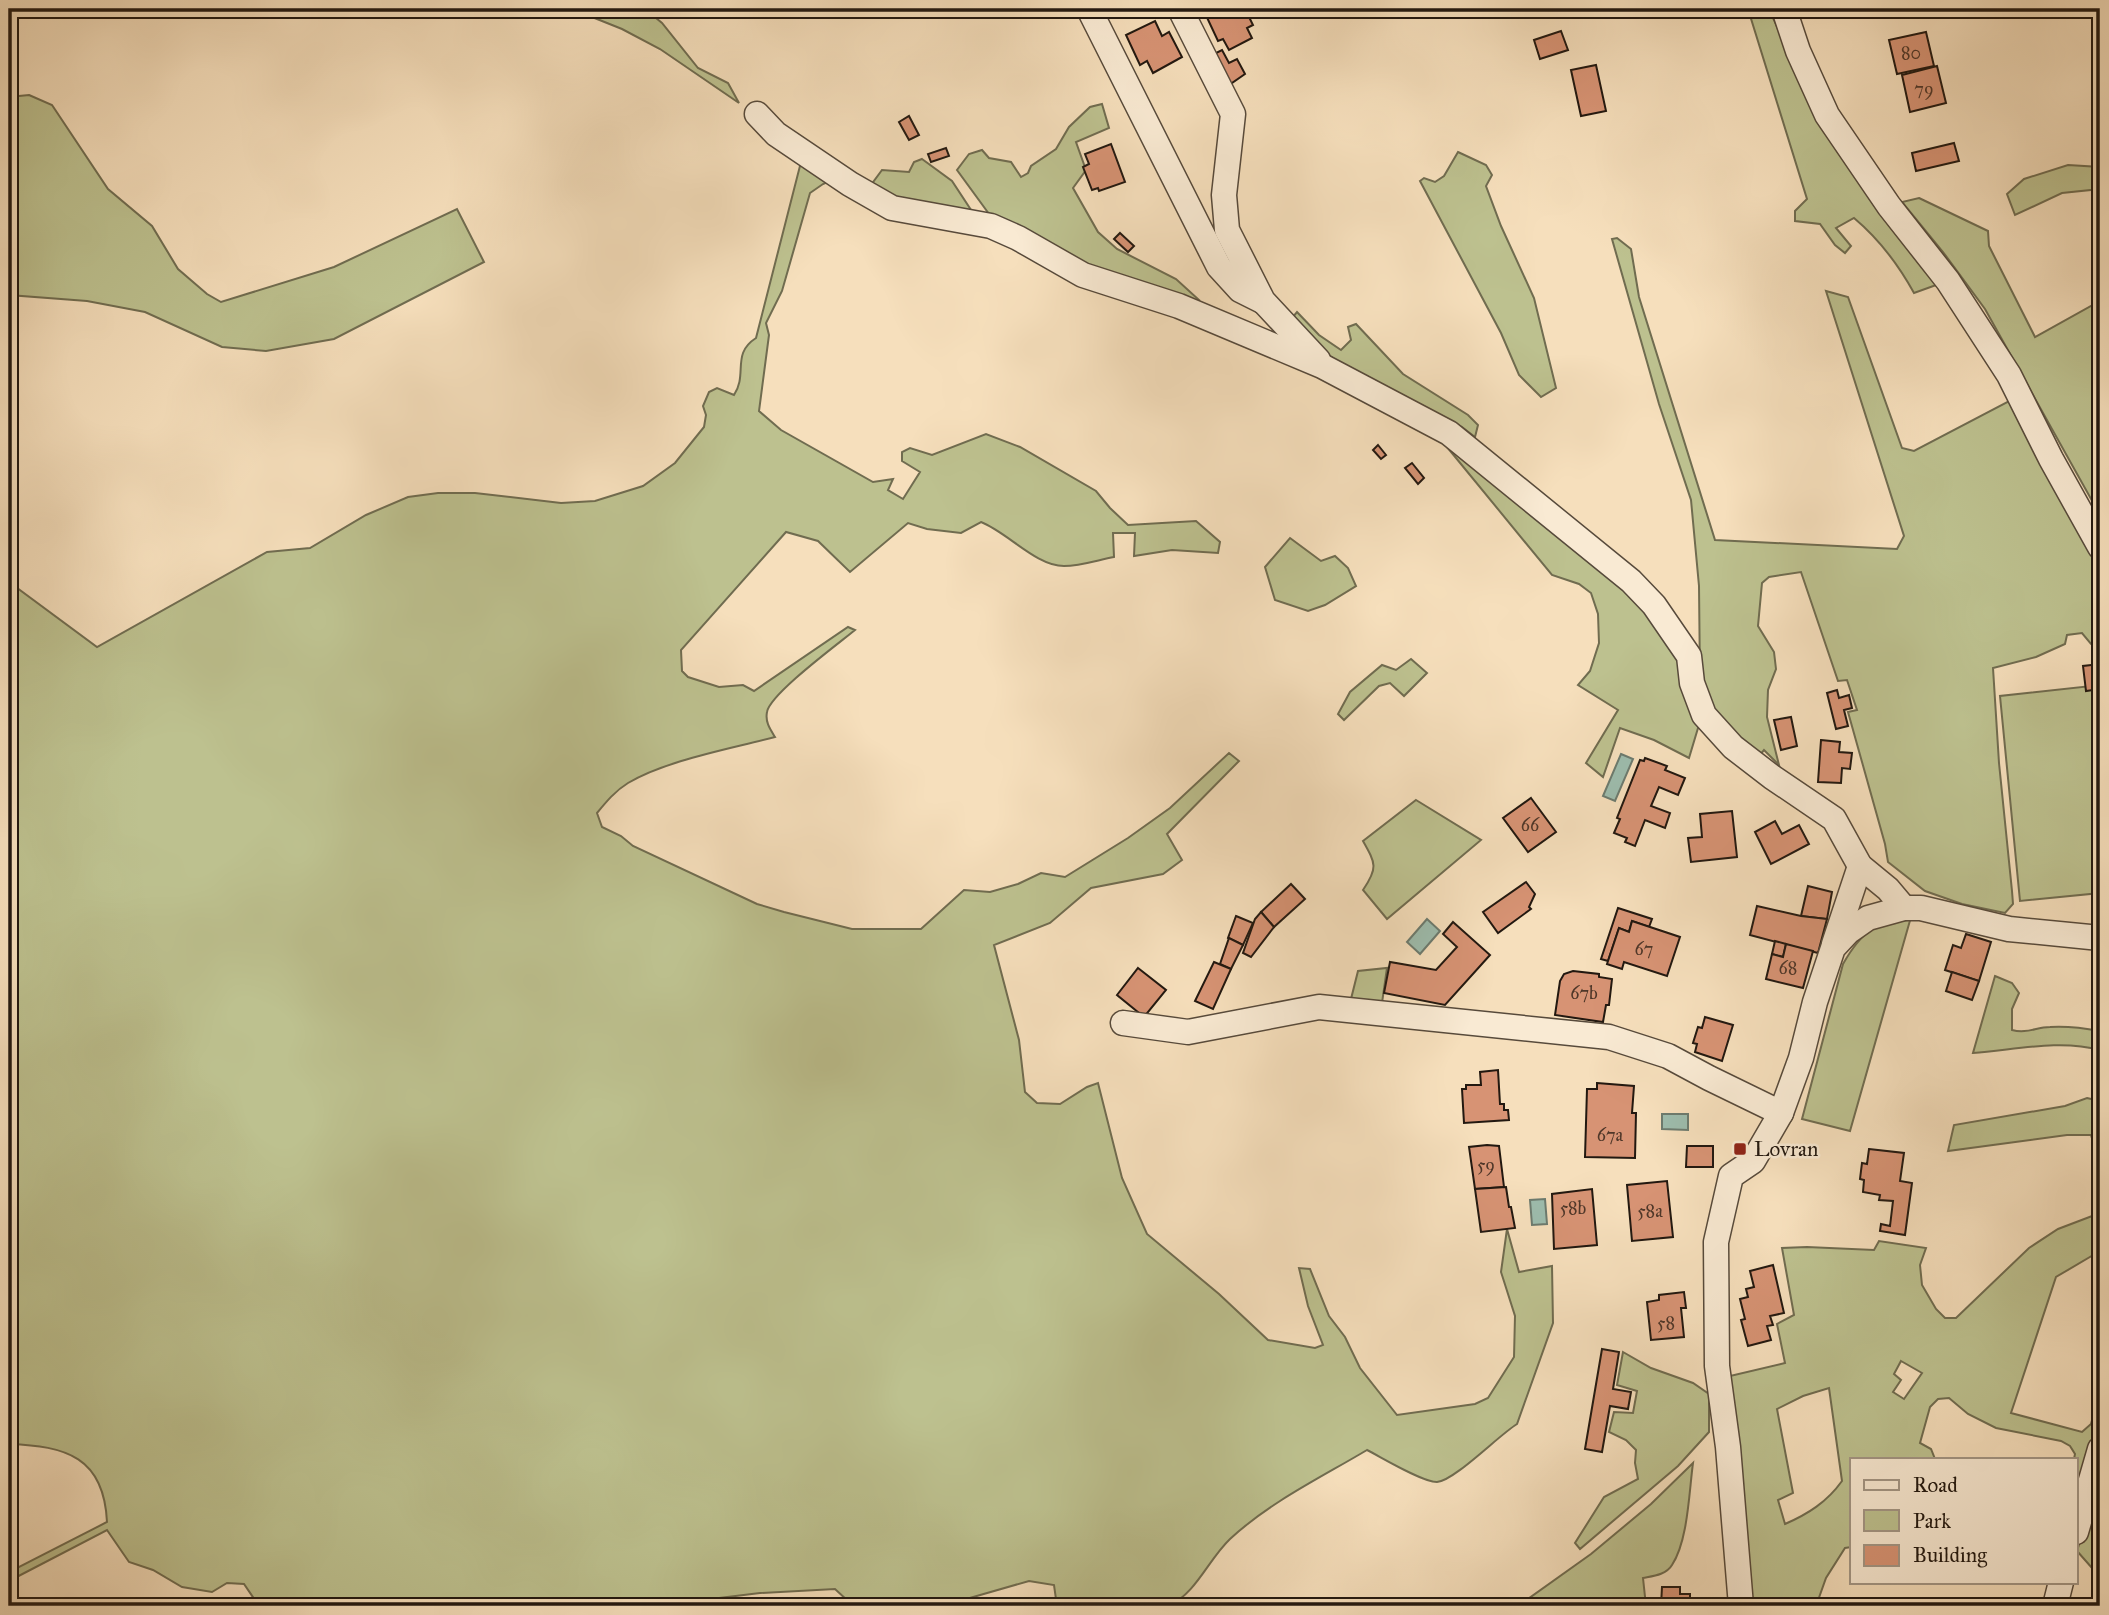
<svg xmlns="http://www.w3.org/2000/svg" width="2109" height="1615" viewBox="0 0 2109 1615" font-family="'IM FELL Great Primer',serif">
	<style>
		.green { fill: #bdc18f; stroke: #706c50; stroke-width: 2; fill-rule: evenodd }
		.water { fill: #9dbdae; stroke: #6c7b6f; stroke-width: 2 }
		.building { fill: #d79374; stroke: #221810; stroke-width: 2 }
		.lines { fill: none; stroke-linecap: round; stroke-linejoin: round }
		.minor-casing { stroke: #574a3b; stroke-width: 27 }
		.minor { stroke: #f9ead3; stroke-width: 24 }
		.poi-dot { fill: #8f2418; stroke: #f9ead3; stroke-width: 2.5 }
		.labels { text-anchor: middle; stroke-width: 5; stroke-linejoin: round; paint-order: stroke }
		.number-label { font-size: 18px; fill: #4f3729 }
		.poi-label { font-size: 21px; fill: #221810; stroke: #f9ead3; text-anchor: start }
	</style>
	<rect width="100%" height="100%" fill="#f6dfbc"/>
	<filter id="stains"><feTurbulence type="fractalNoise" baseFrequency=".00286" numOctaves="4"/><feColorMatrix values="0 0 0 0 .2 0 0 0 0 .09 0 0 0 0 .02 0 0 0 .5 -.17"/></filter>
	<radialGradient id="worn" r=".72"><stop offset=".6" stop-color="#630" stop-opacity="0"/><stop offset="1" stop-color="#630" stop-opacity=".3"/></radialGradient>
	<!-- green -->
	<g class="green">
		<path d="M572 9H624L631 13H650L662 23 698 68 728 83 739 103 660 49 622 29Z"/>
		<path d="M1748 9H1769L1821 124 1939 284 1914 293C1898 264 1879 239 1854 218L1836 228 1851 246 1845 253 1835 245 1820 224 1795 221V211L1807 199Z"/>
		<path d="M29 95 52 105 108 189 152 226 178 269 207 294 221 302 334 267 457 209 484 262 334 339 266 351 222 347 145 312 87 301 9 295V97Z"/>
		<path d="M1102 104 1109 128 1076 142 1086 170 1073 188 1098 232 1117 249 1176 279 1199 300 1195 302 1098 272 992 218 957 170 969 154 982 150 989 158 1011 162 1021 177 1028 173 1031 166 1056 149 1069 127 1090 107Z"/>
		<path d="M1458 152 1486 165 1492 175 1486 186 1501 226 1534 298 1556 388 1541 397 1519 375 1501 333 1420 181 1424 178 1435 182 1444 176Z"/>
		<path d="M802 158 834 179 823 184 810 193 782 291 766 323 769 335 759 411 781 430 873 482 893 479 888 490 903 499 920 472 902 461V452L910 448 932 455 986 434 1020 447 1096 491 1110 508 1128 525 1196 521 1220 542 1218 553 1172 550 1134 556 1135 533H1113L1114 557C1098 560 1080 566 1064 566 1036 566 1007 532 981 522L961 533 927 529 908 523 850 572 818 541 786 532 681 650 682 671 688 677 719 687 743 685 754 691 848 627 855 630C838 644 770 694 767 712 765 722 770 729 775 737 730 749 667 760 628 783 615 791 606 802 597 813L602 827 621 836 633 846 757 904 784 912 852 929H921L964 890 990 892 1018 884 1041 873 1065 877 1128 838 1170 808 1229 753 1239 761 1167 834 1182 860 1163 874 1091 888 1050 923 994 945 1019 1040 1025 1092 1037 1103 1060 1104 1087 1087 1098 1083 1122 1178 1147 1234 1219 1294 1268 1340 1315 1348 1323 1345 1308 1306 1299 1268 1310 1269 1329 1316 1345 1337 1360 1368 1397 1415 1475 1404 1488 1398 1514 1357 1515 1316 1501 1272 1507 1229 1519 1272 1552 1266 1553 1323 1517 1424C1499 1435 1454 1481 1437 1482 1422 1482 1381 1457 1367 1450 1320 1478 1270 1502 1230 1539 1208 1560 1197 1592 1169 1606H1057L1054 1585 1029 1581 949 1604 848 1601 835 1589 760 1593 703 1600 697 1606H259L244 1584 227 1583 212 1592 182 1587 153 1570 129 1562 107 1530 9 1581V1572L107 1522C104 1457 66 1446 9 1444V582L97 647 267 552 310 548 366 515 408 497 438 493H475L561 503 595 501 643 486 675 463 704 427 706 415 703 406 709 392 717 388 734 395C748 374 731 354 756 338Z"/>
		<path d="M922 159 952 181 975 216 910 207 871 185 882 170 909 172 914 162Z"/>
		<path d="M2068 165 2100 167V189L2062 193 2015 215 2007 194 2024 179Z"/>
		<path d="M1919 198 1988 231 1989 246 2035 337 2100 301V515L1985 309 1943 252 1902 202Z"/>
		<path d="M1617 238 1631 249 1639 297 1715 540 1897 549 1904 536 1826 291 1848 297 1902 448 1914 451 2013 399 2100 557V647L2091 644 2082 633 2067 635 2065 644 2036 657 1993 668 1999 763 2012 891 2013 904 2005 913 1962 904 1925 891 1888 862 1885 844 1848 712 1857 710 1847 680 1838 681 1801 572 1769 577 1762 583 1758 626 1774 652 1776 669 1768 690 1767 717 1779 765 1764 750 1759 756 1722 721 1712 707 1700 680 1699 586 1691 500 1659 404 1612 239Z"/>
		<path d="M1297 312 1319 335 1341 350 1351 340 1348 327 1356 324 1403 374 1468 415 1478 425 1475 437 1462 427 1347 368 1320 349 1292 318Z"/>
		<path d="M1447 447 1626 586 1663 625 1701 718 1689 758 1654 740 1620 728 1603 777 1586 763 1618 710 1578 685 1590 671 1599 643 1598 614 1591 593 1579 584 1552 575Z"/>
		<path d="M1290 538 1321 561 1335 556 1348 568 1356 586 1325 605 1308 611 1275 600 1265 567Z"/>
		<path d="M1411 659 1427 673 1404 696 1390 683 1379 686 1344 720 1338 714 1350 692 1382 665 1396 670Z"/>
		<path d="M2100 685V893L2020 901 2000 696Z"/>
		<path d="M1416 800 1481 840 1387 919 1363 890C1378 868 1376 864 1363 841Z"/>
		<path d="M1911 917 1850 1131 1802 1119 1843 964C1863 929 1873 926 1911 917Z"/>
		<path d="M1387 968 1382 1003 1351 999 1358 971Z"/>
		<path d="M1995 976 2012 983 2019 993 2012 1009V1030C2027 1034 2036 1027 2050 1027 2067 1026 2084 1028 2100 1031V1050C2059 1039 2015 1050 1973 1053Z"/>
		<path d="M2087 1098 2100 1101V1165L2091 1135H2067L1948 1151 1954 1125 2065 1106Z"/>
		<path d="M2100 1213V1251L2056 1277 2011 1413 2082 1432 2091 1424 2100 1390V1440L2076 1519V1459H2074L2075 1454 2070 1446 2061 1441 1996 1428 1968 1414 1949 1398 1938 1399 1930 1407 1920 1443 1931 1449 1935 1459H1852V1547L1845 1548 1826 1578 1816 1606H1752L1730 1376 1785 1363 1777 1324 1794 1315 1782 1248 1807 1247 1874 1250 1879 1241 1926 1248 1920 1265 1922 1285 1936 1309 1945 1318H1956L2029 1248 2058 1229ZM1901 1361 1922 1373 1904 1399 1893 1392 1901 1380 1894 1374ZM1829 1388 1842 1481C1827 1502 1808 1514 1785 1524L1778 1500 1793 1493 1777 1409 1803 1396Z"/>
		<path d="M1623 1352 1651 1368 1693 1383 1709 1394V1432L1678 1466 1580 1549 1575 1543 1604 1497 1638 1479 1635 1463 1636 1450 1626 1440 1609 1432 1614 1412 1633 1413 1637 1391 1617 1385Z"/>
		<path d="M1693 1463C1689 1492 1688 1541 1672 1565 1666 1575 1653 1576 1643 1578L1646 1606H1518L1591 1554 1651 1504Z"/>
		<path d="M2100 1479V1577L2077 1551Z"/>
	</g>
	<!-- water -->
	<g class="water">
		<path d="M1621 754 1633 759 1615 801 1603 796Z"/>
		<path d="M1427 919 1440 931 1420 954 1407 942Z"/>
		<path d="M1662 1114H1688V1130L1662 1129Z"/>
		<path d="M1545 1199 1547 1224 1532 1225 1530 1200Z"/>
	</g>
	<!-- building -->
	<g class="building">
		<path d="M1203 9H1245L1253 25 1247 28 1252 38 1229 50 1223 39 1218 41Z"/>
		<path d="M1155 21 1162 36 1169 32 1182 57 1153 73 1147 61 1140 65 1126 35Z"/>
		<path d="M1561 31 1568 50 1540 59 1534 40Z"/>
		<path d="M1926 32 1934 66 1897 74 1889 40Z"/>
		<path d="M1222 50 1229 63 1237 59 1245 74 1229 85 1210 56Z"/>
		<path d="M1596 65 1606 111 1581 116 1571 70Z"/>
		<path d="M1937 66 1946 103 1910 112 1902 75Z"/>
		<path d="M909 116 919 135 909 140 899 122Z"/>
		<path d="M1954 143 1959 161 1916 171 1912 153Z"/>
		<path d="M1111 144 1125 182 1099 191 1098 188 1092 190 1083 167 1089 164 1085 154Z"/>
		<path d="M946 148 949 156 931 162 928 154Z"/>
		<path d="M1120 233 1134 246 1128 252 1114 239Z"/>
		<path d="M1378 445 1386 455 1381 459 1373 450Z"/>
		<path d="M1412 463 1424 478 1418 484 1405 468Z"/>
		<path d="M2100 664V689L2086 691 2083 666Z"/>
		<path d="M1837 690 1839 698 1849 695 1852 708 1844 710 1848 726 1836 729 1827 693Z"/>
		<path d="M1791 717 1797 746 1781 750 1774 720Z"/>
		<path d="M1821 740 1840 742 1839 752 1852 753 1850 769 1842 768 1841 783 1818 782Z"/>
		<path d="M1645 758 1667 766 1665 770 1685 778 1678 795 1659 787 1651 806 1670 813 1665 828 1645 820 1635 846 1625 842 1627 838 1614 833 1620 819 1617 818 1640 760 1644 761Z"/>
		<path d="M1531 798 1556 832 1528 852 1503 818Z"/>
		<path d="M1732 811 1737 857 1691 862 1688 838 1702 837 1700 814Z"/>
		<path d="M1775 821 1782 834 1799 825 1809 844 1771 864 1755 832Z"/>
		<path d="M1526 882 1535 894 1529 907 1531 909 1498 933 1483 912Z"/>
		<path d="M1291 884 1305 899 1274 927 1261 912Z"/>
		<path d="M1808 886 1832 892 1827 919 1801 916Z"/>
		<path d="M1757 906 1801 916 1827 919 1818 953 1750 935Z"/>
		<path d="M1618 908 1652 919 1649 927 1632 921 1629 932 1619 928 1608 961 1601 959Z"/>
		<path d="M1261 912 1274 927 1251 957 1243 953 1255 919Z"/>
		<path d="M1236 916 1253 923 1243 945 1228 938Z"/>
		<path d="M1632 921 1680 937 1667 976 1624 962 1622 969 1607 964 1619 928 1629 932Z"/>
		<path d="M1453 922 1490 955 1445 1005 1384 993 1390 962 1436 970 1457 947 1443 934Z"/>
		<path d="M1966 934 1991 942 1979 981 1945 970 1953 945 1961 948Z"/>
		<path d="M1229 938 1243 945 1231 969 1220 964Z"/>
		<path d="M1775 941 1786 944 1783 957 1772 954Z"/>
		<path d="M1786 944 1813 951 1803 988 1766 979 1772 954 1783 957Z"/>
		<path d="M1214 962 1231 969 1213 1009 1195 1001Z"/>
		<path d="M1138 968 1166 990 1144 1017 1117 995Z"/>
		<path d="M1573 971 1599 974V977L1612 979 1609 1005H1606L1603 1022 1555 1015 1560 981 1564 974Z"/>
		<path d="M1952 972 1979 981 1972 1000 1946 991Z"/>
		<path d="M1705 1017 1733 1025 1722 1061 1695 1052 1697 1044 1693 1043 1698 1027 1702 1028Z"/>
		<path d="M1498 1070 1500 1104H1504V1110H1508L1509 1120 1464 1123 1462 1089H1466V1085H1481L1480 1072Z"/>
		<path d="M1597 1083 1634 1086 1632 1113H1636L1635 1158 1585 1157 1587 1089H1597Z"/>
		<path d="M1487 1145 1499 1146 1504 1187 1475 1189 1469 1147Z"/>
		<path d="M1687 1146H1713V1167H1686Z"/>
		<path d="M1869 1149 1904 1153 1900 1181 1912 1183 1905 1235 1880 1231 1881 1224 1890 1226 1893 1201 1879 1200 1880 1195 1863 1192 1864 1180 1860 1179 1862 1163 1867 1164Z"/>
		<path d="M1667 1181 1673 1237 1632 1241 1627 1185Z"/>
		<path d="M1506 1187 1509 1207H1511L1515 1228 1481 1232 1475 1189Z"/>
		<path d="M1592 1189 1597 1245 1554 1249 1552 1194Z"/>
		<path d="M1773 1265 1784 1313 1770 1316 1773 1325 1767 1326 1771 1340 1748 1346 1741 1320 1745 1319 1740 1299 1748 1297 1746 1289 1754 1287 1750 1271Z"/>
		<path d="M1684 1292 1686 1308H1681L1684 1337 1651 1340 1647 1302 1659 1300V1295Z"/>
		<path d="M1602 1349 1619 1352 1613 1389 1631 1392 1628 1409 1610 1406 1602 1452 1585 1449Z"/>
		<path d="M1662 1587H1680V1594H1690V1606H1661Z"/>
	</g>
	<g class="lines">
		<defs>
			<g id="minor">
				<path d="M1089 9 1219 267 1240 290 1262 301"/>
				<path d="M1180 9 1233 114 1224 195 1227 230 1263 301 1318 360"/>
				<path d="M1784 9 1798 51 1827 115 1889 206 1948 281 2009 375 2051 459 2100 547"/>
				<path d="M757 114 776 134 850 184 892 208 991 226 1018 238 1083 275 1179 306 1322 366 1449 433 1631 581 1654 605 1689 656 1692 683 1704 715 1733 747 1772 777 1834 819 1860 866 1888 889 1904 908"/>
				<path d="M1834 944 1860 866"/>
				<path d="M1123 1023 1188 1032 1319 1007 1609 1037 1668 1056 1709 1078 1781 1113"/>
				<path d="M2076 1532 2100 1449"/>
				<path d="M1741 1606 1728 1447 1717 1366 1716 1242 1731 1176 1753 1161 1781 1113 1801 1058 1815 1002 1833 948 1848 932 1868 918 1904 908H1921L2009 929 2100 938"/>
				<path d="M2055 1606 2061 1582"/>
			</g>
		</defs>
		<!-- minor casing -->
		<use href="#minor" class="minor-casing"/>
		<!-- minor -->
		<use href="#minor" class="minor"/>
	</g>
	<!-- markers -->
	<rect class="poi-dot" x="1733" y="1142" width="14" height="14" rx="3.5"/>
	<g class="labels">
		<!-- number labels -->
		<g class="number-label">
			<text x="1911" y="59">80</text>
			<text x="1924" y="95">79</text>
			<text x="1530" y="831">66</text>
			<text x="1644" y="955">67</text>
			<text x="1788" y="974">68</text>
			<text x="1584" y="999">67b</text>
			<text x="1610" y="1141">67a</text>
			<text x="1486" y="1171">59</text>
			<text x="1573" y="1214">58b</text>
			<text x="1650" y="1217">58a</text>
			<text x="1666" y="1329">58</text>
		</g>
		<!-- poi labels -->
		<g class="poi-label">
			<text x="1754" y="1156">Lovran</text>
		</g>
	</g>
	<!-- margin -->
	<rect width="2109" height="1615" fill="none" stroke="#f6dfbc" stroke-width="35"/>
	<rect x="10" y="10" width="2088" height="1594" fill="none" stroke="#221810" stroke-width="3.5"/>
	<rect x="18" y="18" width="2074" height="1580" fill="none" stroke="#221810" stroke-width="2"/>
	<!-- legend -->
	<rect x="1850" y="1458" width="228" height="126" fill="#f9ead3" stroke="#a39685" stroke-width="2"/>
	<rect x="1864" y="1480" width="35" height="10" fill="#f9ead3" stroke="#a39685" stroke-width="2"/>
	<text x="1913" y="1492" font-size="21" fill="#221810">Road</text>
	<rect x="1864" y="1510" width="35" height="21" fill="#bdc18f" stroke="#a39685" stroke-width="2"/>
	<text x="1913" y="1528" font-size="21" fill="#221810">Park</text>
	<rect x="1864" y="1545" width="35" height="21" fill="#d79374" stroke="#a39685" stroke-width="2"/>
	<text x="1913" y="1562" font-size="21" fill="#221810">Building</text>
	<rect width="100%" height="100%" filter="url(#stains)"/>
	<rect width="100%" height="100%" fill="url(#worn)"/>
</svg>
